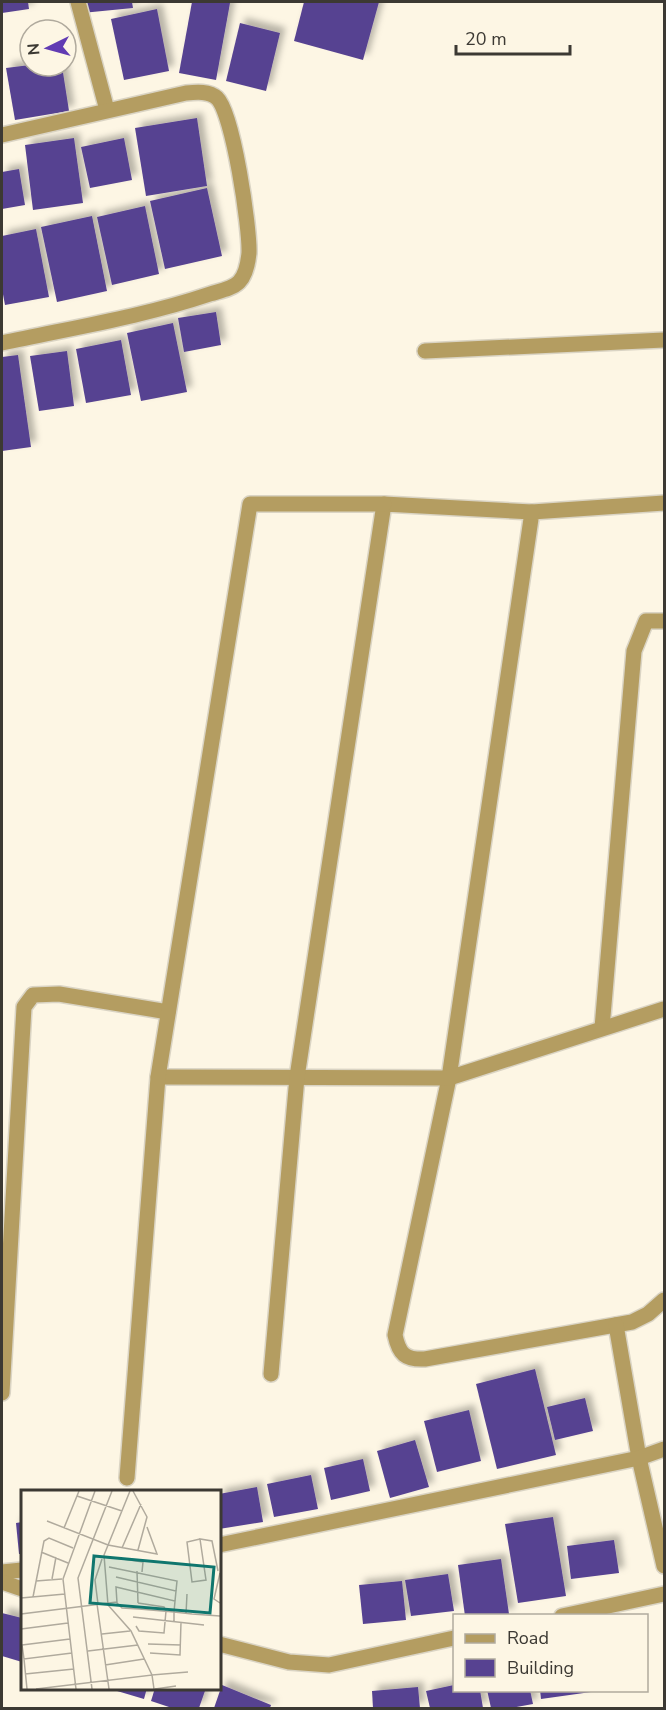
<svg xmlns="http://www.w3.org/2000/svg" width="666" height="1710" viewBox="0 0 666 1710" font-family="'Nunito Sans',sans-serif">
	<style>
		.building { fill: #574291; filter: url(#shadow) }
		.lines { fill: none; stroke-linecap: round; stroke-linejoin: round }
		.street-casing { stroke: #dad4c4; stroke-width: 18 }
		.street { stroke: #b49d61; stroke-width: 15 }
		.inset-road { fill: none; stroke: #b0aa9d; stroke-width: 1.5 }
		.view { fill: #0f766e; fill-opacity: 0.15; stroke: #0f766e; stroke-width: 3 }
		.inset-edge { fill: none; stroke: #3c3933; stroke-width: 3 }
	</style>
	<defs>
		<filter id="shadow"><feDropShadow dx="5.5" dy="-5.5" stdDeviation="3" flood-color="#0004"/></filter>
	</defs>
	<rect width="100%" height="100%" fill="#fdf6e4"/>
	<!-- building -->
	<g class="building">
		<path d="M2 2H28L29 9 2 13Z"/>
		<path d="M81 2H132L133 8 82 13Z"/>
		<path d="M192 2 230 3 216 80 179 73Z"/>
		<path d="M304 2H379L363 60 294 41Z"/>
		<path d="M157 9 169 71 124 80 111 19Z"/>
		<path d="M240 23 280 33 266 91 226 81Z"/>
		<path d="M30 65 62 66 69 111 15 120 6 68Z"/>
		<path d="M197 118 207 186 146 196 135 128Z"/>
		<path d="M74 138 83 203 33 210 25 145Z"/>
		<path d="M124 138 132 180 90 188 81 147Z"/>
		<path d="M19 169 25 205 2 209V172Z"/>
		<path d="M207 188 222 256 165 269 150 201Z"/>
		<path d="M145 206 159 274 112 285 97 217Z"/>
		<path d="M92 216 107 291 57 302 41 227Z"/>
		<path d="M36 229 49 297 5 305 2 289V236Z"/>
		<path d="M216 312 221 345 184 352 178 318Z"/>
		<path d="M173 323 187 392 141 401 127 333Z"/>
		<path d="M121 340 131 395 86 403 76 349Z"/>
		<path d="M67 351 74 406 39 411 30 356Z"/>
		<path d="M18 355 31 447 2 451V357Z"/>
		<path d="M535 1369 556 1455 497 1469 476 1384Z"/>
		<path d="M585 1398 593 1431 555 1440 547 1407Z"/>
		<path d="M469 1410 481 1461 437 1472 424 1421Z"/>
		<path d="M415 1440 429 1487 390 1498 377 1451Z"/>
		<path d="M363 1459 370 1491 331 1500 324 1468Z"/>
		<path d="M311 1475 318 1509 274 1517 267 1484Z"/>
		<path d="M257 1487 263 1522 219 1529V1494Z"/>
		<path d="M553 1517 566 1596 518 1603 505 1524Z"/>
		<path d="M22 1522V1554H19L16 1523Z"/>
		<path d="M614 1540 619 1573 571 1579 567 1546Z"/>
		<path d="M501 1559 509 1614 465 1616 458 1565Z"/>
		<path d="M448 1574 454 1611 411 1616 405 1580Z"/>
		<path d="M402 1581 406 1620 363 1624 359 1585Z"/>
		<path d="M2 1613 22 1618V1662L2 1656Z"/>
		<path d="M222 1685 271 1705 270 1708H214Z"/>
		<path d="M454 1685V1690H480L483 1708H430L426 1691Z"/>
		<path d="M418 1687 420 1708H373L372 1691Z"/>
		<path d="M107 1688H147L144 1699Z"/>
		<path d="M155 1688H206L199 1708H172L151 1701Z"/>
		<path d="M487 1690H530L533 1704 511 1708H491Z"/>
		<path d="M540 1690H591V1692L541 1699Z"/>
	</g>
	<g class="lines">
		<defs>
			<g id="street">
				<path d="M78 2 107 110"/>
				<path d="M2 135 186 93C197 92 209 91 217 98 233 113 250 228 249 253 248 263 246 275 239 282 232 289 219 291 210 294 142 317 71 328 2 343"/>
				<path d="M425 351 664 340"/>
				<path d="M664 503 532 512 449 1078 395 1335C399 1354 405 1360 425 1359L632 1322 648 1314 664 1300"/>
				<path d="M602 1028 634 651 646 621H664"/>
				<path d="M158 1077 449 1078 664 1009"/>
				<path d="M616 1325 639 1458 664 1566"/>
				<path d="M271 1374 297 1077 384 504 532 512"/>
				<path d="M2 1393 24 1007 33 995 59 994 168 1012"/>
				<path d="M127 1478 158 1077 250 504H384"/>
				<path d="M219 1545 639 1458 664 1449"/>
				<path d="M2 1572 22 1570"/>
				<path d="M2 1582 22 1589"/>
				<path d="M562 1616 664 1594"/>
				<path d="M219 1644 289 1662 329 1665 454 1638"/>
			</g>
		</defs>
		<!-- street casing -->
		<use href="#street" class="street-casing"/>
		<!-- street -->
		<use href="#street" class="street"/>
	</g>
	<!-- overview -->
	<g transform="translate(21 1490)">
		<rect width="200" height="200" fill="#fdf6e4"/>
		<path class="inset-road" d="M109 1 83 65 87 115 110 141 131 185 167 182M112 1 126 27 117 60M56 6 101 21M26 31 87 55 136 64 126 37M43 38 58 1M179 49 166 52 171 92 185 90 179 49 191 51 197 81M101 58 120 14M20 62 47 73M95 68 122 72 121 82M88 77 156 91 155 101M116 81 117 113M199 83 193 109 199 113M95 87 155 101 154 111M31 89 35 67M15 91 41 89M12 107 23 51 28 48 52 58M0 108 44 104M76 114 88 199M77 114 74 90 81 69M0 124 96 112M165 124 166 104M112 127 183 135M153 132V122L154 111 95 97 96 113 101 118 118 119 153 122 171 124 199 126M115 136 118 141 143 143 145 121 143 117 117 113M0 139 47 133M81 144 109 141M127 154 160 155M1 155 3 169 51 163M1 155 49 149M67 161 117 155M129 163 159 165 160 132M3 169 6 199M84 175 123 169M4 184 53 179M15 199 131 185 133 199M55 199 42 89 74 1M71 199 57 88 91 1M134 199 155 196"/>
		<path class="view" d="M73 66 193 77 189 123 69 113Z"/>
		<rect width="200" height="200" class="inset-edge"/>
	</g>
	<!-- border -->
	<rect width="666" height="1710" fill="none" stroke="#3c3933" stroke-width="6"/>
	<!-- legend -->
	<rect x="453" y="1614" width="195" height="78" fill="#fdf6e4" stroke="#b0aa9d" stroke-width="1.5"/>
	<rect x="465" y="1634" width="30" height="9" fill="#b49d61" stroke="#b0aa9d" stroke-width="1.5"/>
	<text x="507" y="1644" font-size="18" fill="#3c3933">Road</text>
	<rect x="465" y="1659" width="30" height="18" fill="#574291" stroke="#b0aa9d" stroke-width="1.5"/>
	<text x="507" y="1674" font-size="18" fill="#3c3933">Building</text>
	<!-- north arrow -->
	<g transform="translate(48 48) rotate(265)"><circle r="28" fill="#fdf6e4" stroke="#b0aa9d" stroke-width="1.5"/>
	<path d="M0-4.5L10 22L0 15L-10 22Z" fill="#613bb3"/>
	<text y="-9" font-size="16" font-weight="bold" text-anchor="middle" fill="#3c3933">N</text>
	</g>
	<!-- scale -->
	<path d="M456 45v9h114v-9" fill="none" stroke="#3c3933" stroke-width="3"/>
	<text x="465" y="45" font-size="18" fill="#3c3933" stroke="#fdf6e4" stroke-width="4.5" paint-order="stroke">20 m</text>
</svg>
